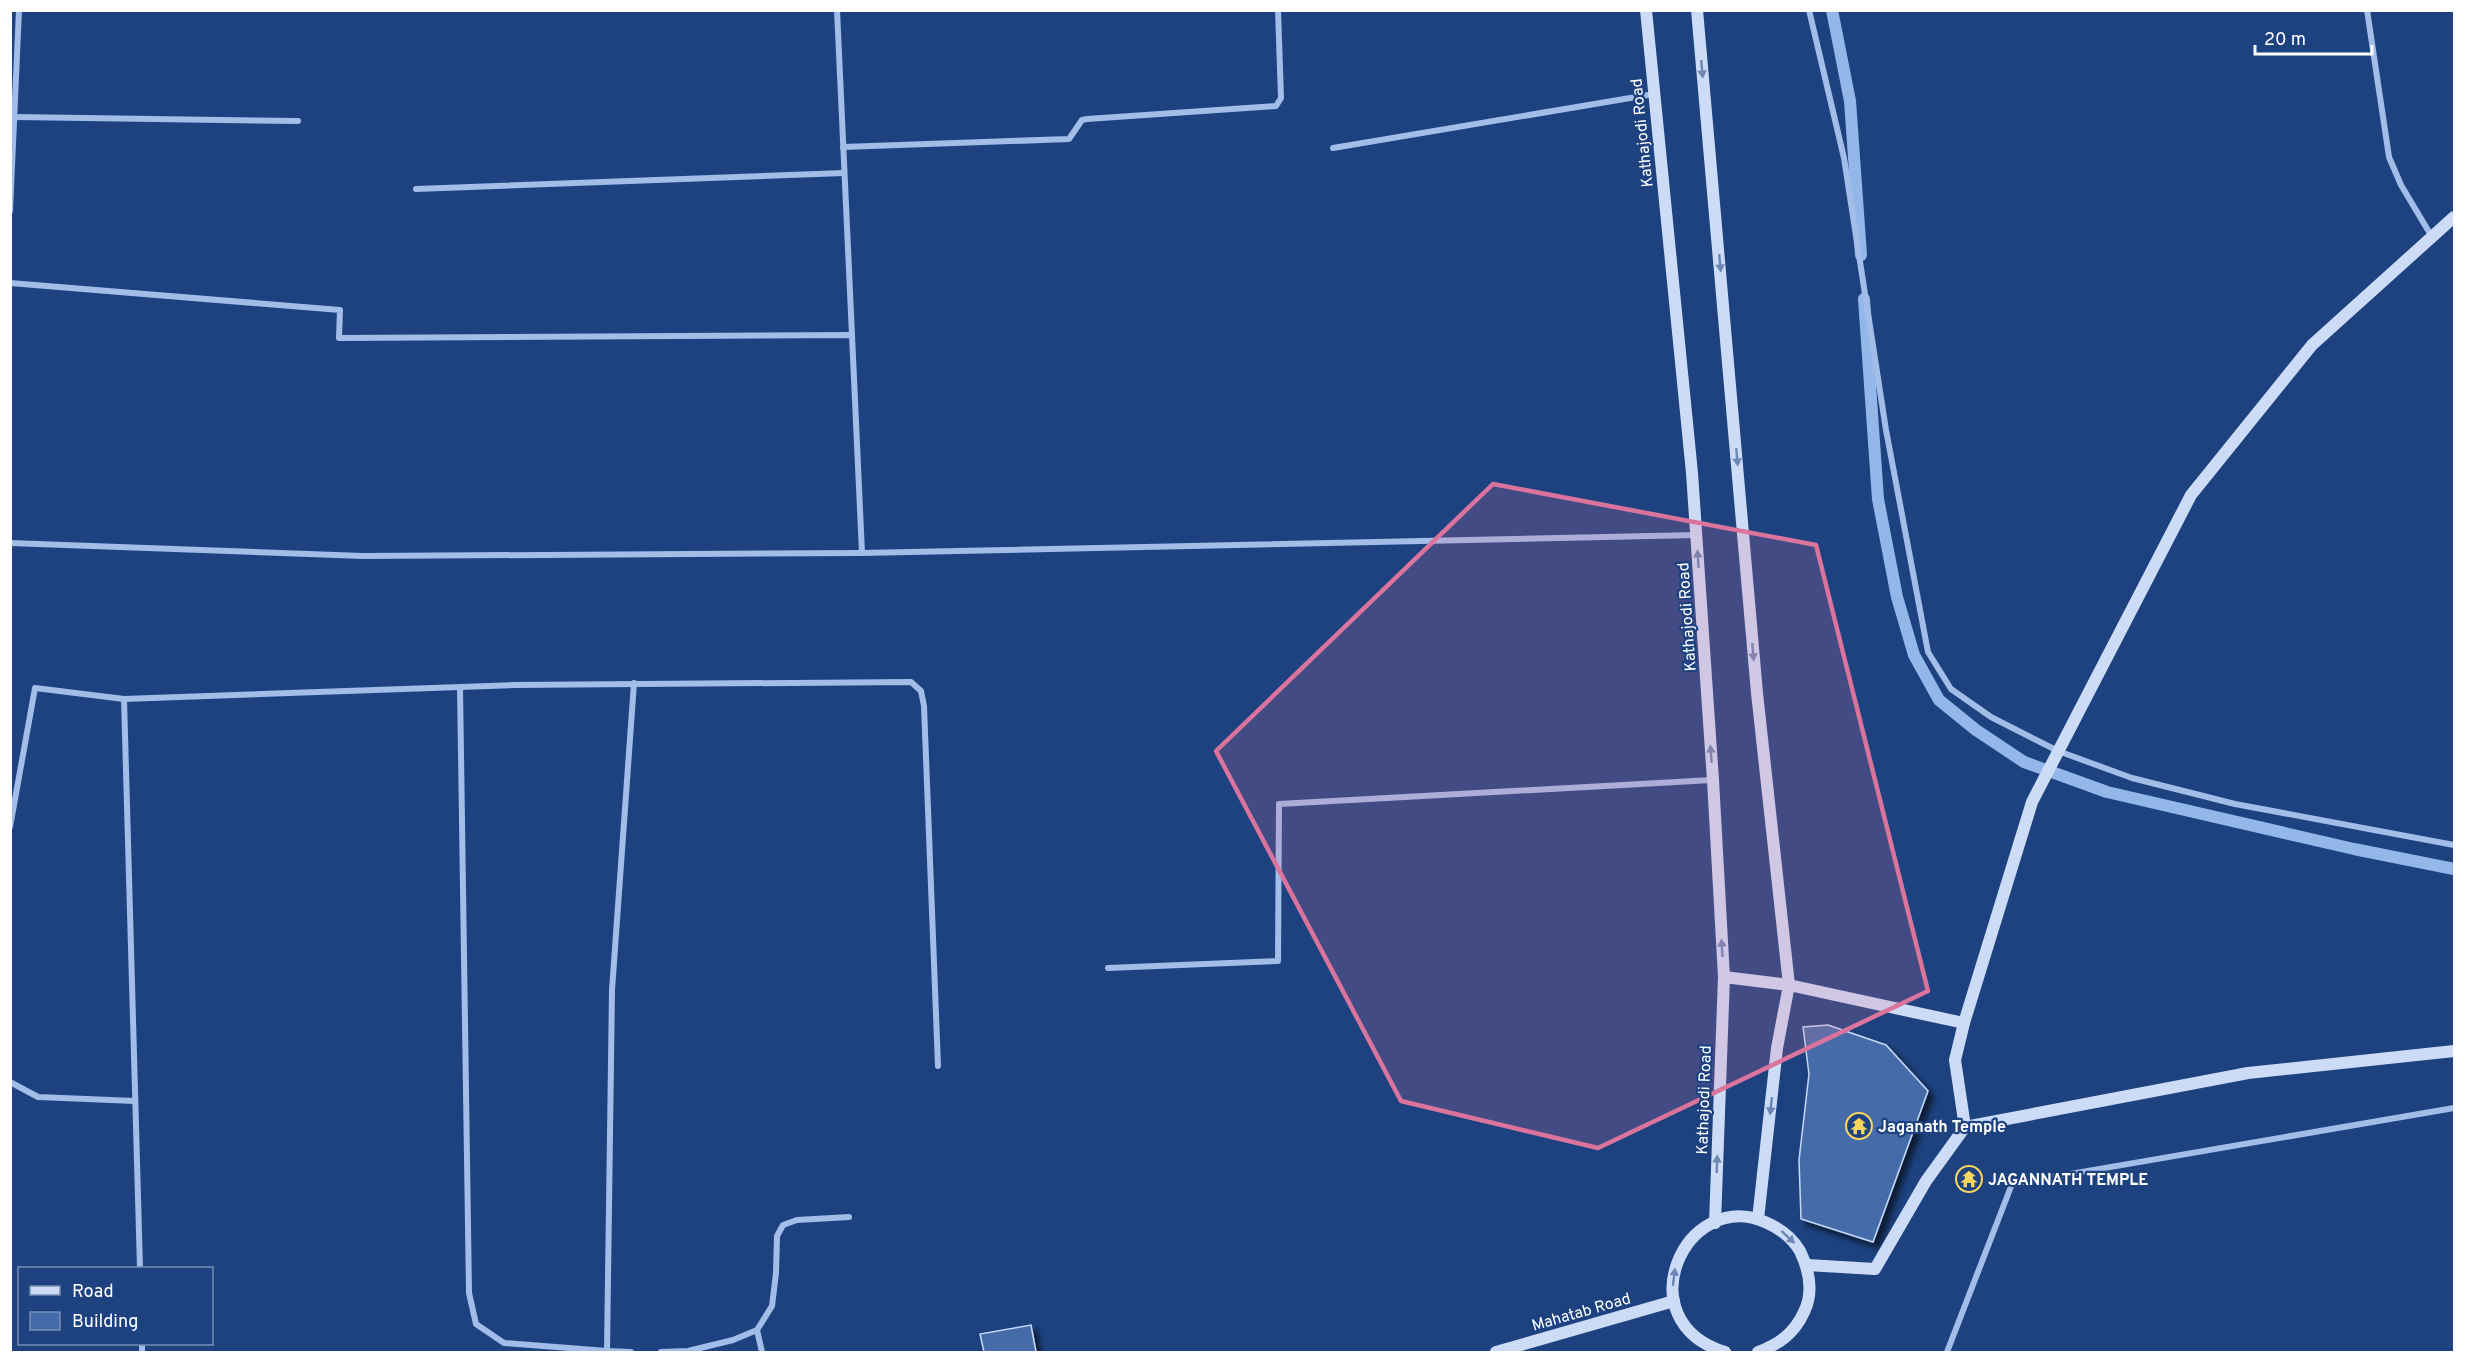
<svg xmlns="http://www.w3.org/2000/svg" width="2465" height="1363" viewBox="0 0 2465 1363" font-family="Overpass,sans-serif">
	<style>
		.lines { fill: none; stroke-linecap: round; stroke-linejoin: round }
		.stream { stroke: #94b7ea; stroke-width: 12 }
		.building { fill: #456ca9; stroke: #c5d8f6; stroke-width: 1.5; filter: url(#shadow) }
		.street { stroke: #a1bde8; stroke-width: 6 }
		.secondary { stroke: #ccdcf7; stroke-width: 12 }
		.oneway { fill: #6c87b5 }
		.marked { fill: #da749d; fill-opacity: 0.2; stroke: #da749d; stroke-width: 4.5; stroke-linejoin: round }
		.labels { text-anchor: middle; stroke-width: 4.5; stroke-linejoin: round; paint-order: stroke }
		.street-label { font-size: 16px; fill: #fff; stroke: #1d427f }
		.poi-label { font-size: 16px; font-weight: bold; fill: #fff; stroke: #1d427f; text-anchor: start }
	</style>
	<defs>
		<filter id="shadow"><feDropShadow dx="5.5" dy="5.5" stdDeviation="3" flood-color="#0009"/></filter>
	</defs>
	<rect width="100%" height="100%" fill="#1d427f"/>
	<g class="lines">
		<!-- stream -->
		<g class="stream">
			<path d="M1832 10 1850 101 1861 255"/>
			<path d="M1864 299 1878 499 1897 597 1914 655 1939 700 1976 730 2024 762 2107 792 2354 849 2454 869"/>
		</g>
	</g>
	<!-- building -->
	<g class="building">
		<path d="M1828 1025 1886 1045 1928 1091 1873 1242 1801 1219 1799 1160 1809 1074 1803 1027Z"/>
		<path d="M1031 1325 1036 1352H984L980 1334Z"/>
	</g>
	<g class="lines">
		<!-- street -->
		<g class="street">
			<path d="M837 10 852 335"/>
			<path d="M1809 10 1844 158 1886 430 1928 652 1951 689 1991 717 2058 751 2132 778 2235 804 2454 845"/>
			<path d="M2367 10 2389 157 2401 185 2432 237"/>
			<path d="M15 117 298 121"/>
			<path d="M843 147 1069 139 1082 120 1087 119 1276 106 1281 98 1278 10"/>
			<path d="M1333 148 1654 94"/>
			<path d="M416 189 844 173"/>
			<path d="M10 211 19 10"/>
			<path d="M10 283 340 310 339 338 852 335 862 553 1697 535"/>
			<path d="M10 543 363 556 862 553"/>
			<path d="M460 687 469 1293 476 1324 504 1343 607 1351"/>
			<path d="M10 827 35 688 124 699"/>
			<path d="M1108 968 1278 961 1279 804 1712 780"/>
			<path d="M10 1082 38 1097 135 1101"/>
			<path d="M140 1268 124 699 514 685 911 682 921 691 924 706 938 1066"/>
			<path d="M757 1330 762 1352"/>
			<path d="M142 1344V1352"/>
			<path d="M631 1352 607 1351 612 990 634 683"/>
			<path d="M661 1352 688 1351 733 1340 757 1330 772 1306 776 1273 777 1236 783 1225 797 1220 849 1217"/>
			<path d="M1947 1352 2012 1184 2454 1108"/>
		</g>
		<!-- secondary -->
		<g class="secondary">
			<path d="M1646 10 1692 473 1713 780 1724 977 1715 1223"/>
			<path d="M1697 10 1757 693 1789 985 1777 1048 1758 1219"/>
			<path d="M1724 977 1789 985 1964 1023"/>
			<path d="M1965 1127 2248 1073 2454 1051"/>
			<path d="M1807 1265 1875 1269 1926 1181 1965 1127 1955 1060 1964 1023 2032 802 2191 495 2312 345 2454 217"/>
			<path d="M1496 1352 1674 1301"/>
			<path d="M1725 1352C1625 1321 1685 1188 1765 1222 1779 1228 1792 1237 1800 1251 1809 1270 1814 1292 1804 1312 1794 1334 1779 1344 1758 1352"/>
		</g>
	</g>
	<!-- one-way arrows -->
	<defs><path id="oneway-solid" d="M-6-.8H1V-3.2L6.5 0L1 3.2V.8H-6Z" transform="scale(1.5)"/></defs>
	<g class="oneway">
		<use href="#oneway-solid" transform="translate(1702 69) rotate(85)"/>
		<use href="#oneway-solid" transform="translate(1720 263) rotate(85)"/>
		<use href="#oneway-solid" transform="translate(1737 457) rotate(85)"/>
		<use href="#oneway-solid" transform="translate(1698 559) rotate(-94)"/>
		<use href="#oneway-solid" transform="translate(1753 652) rotate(85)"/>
		<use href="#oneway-solid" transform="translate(1711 754) rotate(-94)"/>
		<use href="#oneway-solid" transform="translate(1722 948) rotate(-93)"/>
		<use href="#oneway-solid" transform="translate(1771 1106) rotate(96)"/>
		<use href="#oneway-solid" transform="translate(1717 1164) rotate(-88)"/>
		<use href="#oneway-solid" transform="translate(1788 1237) rotate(43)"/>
		<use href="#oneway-solid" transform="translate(1674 1277) rotate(-83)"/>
	</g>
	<!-- marked area -->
	<path class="marked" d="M1493 484 1816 545 1928 991 1598 1148 1401 1101 1216 751Z"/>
	<!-- icons -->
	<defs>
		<symbol id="temple-ring" viewBox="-11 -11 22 22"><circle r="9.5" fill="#1d427f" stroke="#f8d55f" stroke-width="1.5"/><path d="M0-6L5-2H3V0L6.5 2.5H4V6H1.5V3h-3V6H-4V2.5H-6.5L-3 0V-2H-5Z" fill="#f8d55f"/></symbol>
	</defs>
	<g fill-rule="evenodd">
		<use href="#temple-ring" x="1844" y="1111" width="30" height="30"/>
		<use href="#temple-ring" x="1954" y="1164" width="30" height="30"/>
	</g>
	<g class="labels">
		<!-- street labels -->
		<g class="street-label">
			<text transform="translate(1641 133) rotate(-96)" y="6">Kathajodi Road</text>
			<text transform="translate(1686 617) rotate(-94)" y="6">Kathajodi Road</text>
			<text transform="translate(1703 1100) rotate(-88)" y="6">Kathajodi Road</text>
			<text transform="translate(1581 1311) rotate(-16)" y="6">Mahatab Road</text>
		</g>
		<!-- poi labels -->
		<g class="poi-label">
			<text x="1878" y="1132">Jaganath Temple</text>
			<text x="1988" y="1185">JAGANNATH TEMPLE</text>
		</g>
	</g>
	<!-- border -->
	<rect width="2465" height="1363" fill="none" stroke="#ffffff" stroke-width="24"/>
	<!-- legend -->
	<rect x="18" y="1267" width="195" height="78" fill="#1d427f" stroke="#778eb2" stroke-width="1.5"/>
	<rect x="30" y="1286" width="30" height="9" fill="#ccdcf7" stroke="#778eb2" stroke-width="1.5"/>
	<text x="72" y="1297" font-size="18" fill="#ffffff">Road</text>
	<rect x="30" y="1312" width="30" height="18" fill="#456ca9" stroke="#778eb2" stroke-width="1.5"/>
	<text x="72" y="1327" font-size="18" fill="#ffffff">Building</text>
	<!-- scale -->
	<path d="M2255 45v9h117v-9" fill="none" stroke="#ffffff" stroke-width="3"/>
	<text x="2264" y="45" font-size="18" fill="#ffffff" stroke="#1d427f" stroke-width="4.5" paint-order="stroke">20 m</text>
</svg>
